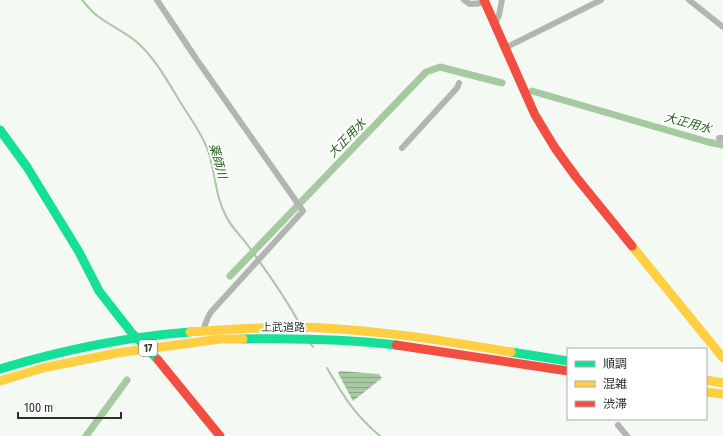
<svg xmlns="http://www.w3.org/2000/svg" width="723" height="436" viewBox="0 0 723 436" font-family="'Fira Sans Condensed','Noto Sans JP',sans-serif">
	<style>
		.water { fill: url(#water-rules) }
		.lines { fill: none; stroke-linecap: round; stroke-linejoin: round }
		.stream { stroke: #a7c9a2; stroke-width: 2 }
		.canal { stroke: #a7c9a2; stroke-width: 7 }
		.street { stroke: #b3b5b2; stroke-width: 6 }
		.fast { stroke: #16e098; stroke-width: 9 }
		.slow { stroke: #ffcf43; stroke-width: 9 }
		.jam { stroke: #f24e42; stroke-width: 9 }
		.labels { text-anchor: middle; stroke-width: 4; stroke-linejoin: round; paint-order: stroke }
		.shield { fill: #fff; stroke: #6b6e6b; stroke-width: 1 }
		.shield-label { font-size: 10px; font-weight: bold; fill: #2c302b }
		.street-label { font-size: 11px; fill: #2c302b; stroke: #fff }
		.water-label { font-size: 12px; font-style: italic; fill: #25611b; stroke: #fff }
	</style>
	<defs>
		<pattern id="water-rules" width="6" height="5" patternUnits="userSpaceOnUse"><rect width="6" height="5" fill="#a7c9a2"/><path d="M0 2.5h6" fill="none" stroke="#88a484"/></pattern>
	</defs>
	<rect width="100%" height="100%" fill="#f4f9f3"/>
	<!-- water -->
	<path class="water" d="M340 371 379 374 382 378 353 401 338 373Z"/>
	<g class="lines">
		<!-- stream -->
		<g class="stream">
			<path d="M82 0C87 5 92 13 99 17 112 27 127 33 139 44 159 63 170 86 184 108 193 122 201 133 207 148 216 171 214 195 227 218 232 228 242 237 249 247 267 272 285 296 299 323"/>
			<path d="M310 343 313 347"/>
			<path d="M327 368C344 397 354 414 380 436"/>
		</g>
		<!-- canal -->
		<g class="canal">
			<path d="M532 91 708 142 723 145"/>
			<path d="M230 276 426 72 440 67 502 83"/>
			<path d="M86 436 127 380"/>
		</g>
		<!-- street -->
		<g class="street">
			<path d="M157 0 197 60 303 211 211 312 208 317 203 330"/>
			<path d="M464 0 470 4 485 3"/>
			<path d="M689 0 723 27"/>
			<path d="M495 24 499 15 502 0"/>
			<path d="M505 48 601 0"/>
			<path d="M719 138H723"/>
			<path d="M402 148 457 88 459 83"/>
			<path d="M618 425 627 436"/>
		</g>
		<!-- fast -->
		<g class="fast">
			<path d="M0 130 27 167 79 252 99 291 131 332 158 360"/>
			<path d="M243 339C294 338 345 339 396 345"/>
			<path d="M511 352 568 361"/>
			<path d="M0 369C62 350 126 337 190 332"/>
		</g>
		<!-- slow -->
		<g class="slow">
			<path d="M632 246 723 358"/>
			<path d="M190 332C225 330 260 327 294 327 367 328 440 340 511 352"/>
			<path d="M706 380 723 383"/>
			<path d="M0 381 43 368 117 353 220 339H243"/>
			<path d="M706 392 723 394"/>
		</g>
		<!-- jam -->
		<g class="jam">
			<path d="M484 0 535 115 555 148 576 177 632 246"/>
			<path d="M396 345 568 371"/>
			<path d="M158 360 220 436"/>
		</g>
	</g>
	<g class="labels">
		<!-- shield labels -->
		<rect class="shield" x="139" y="340" width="18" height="16" rx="3"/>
		<g class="shield-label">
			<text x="148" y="352">17</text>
		</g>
		<!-- street labels -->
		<g class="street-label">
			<text x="283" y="331">上武道路</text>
		</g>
		<!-- water labels -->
		<g class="water-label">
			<text transform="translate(688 123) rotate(15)" y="4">大正用水</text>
			<text transform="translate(347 138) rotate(-46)" y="4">大正用水</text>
			<text transform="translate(218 161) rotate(75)" y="4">薬師川</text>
		</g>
	</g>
	<!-- legend -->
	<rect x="567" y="348" width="140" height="72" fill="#ffffff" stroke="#abacaa"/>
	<rect x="575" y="361" width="20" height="6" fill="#16e098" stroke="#abacaa"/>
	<text x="603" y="368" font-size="12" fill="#2c302b">順調</text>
	<rect x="575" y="381" width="20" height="6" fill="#ffcf43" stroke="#abacaa"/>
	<text x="603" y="388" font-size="12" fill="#2c302b">混雑</text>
	<rect x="575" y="401" width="20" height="6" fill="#f24e42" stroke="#abacaa"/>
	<text x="603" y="408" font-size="12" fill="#2c302b">渋滞</text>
	<!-- scale -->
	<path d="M18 412v6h103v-6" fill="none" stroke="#2c302b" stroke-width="2"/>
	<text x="24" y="412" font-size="12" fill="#2c302b" stroke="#ffffff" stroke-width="3" paint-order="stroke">100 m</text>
</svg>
